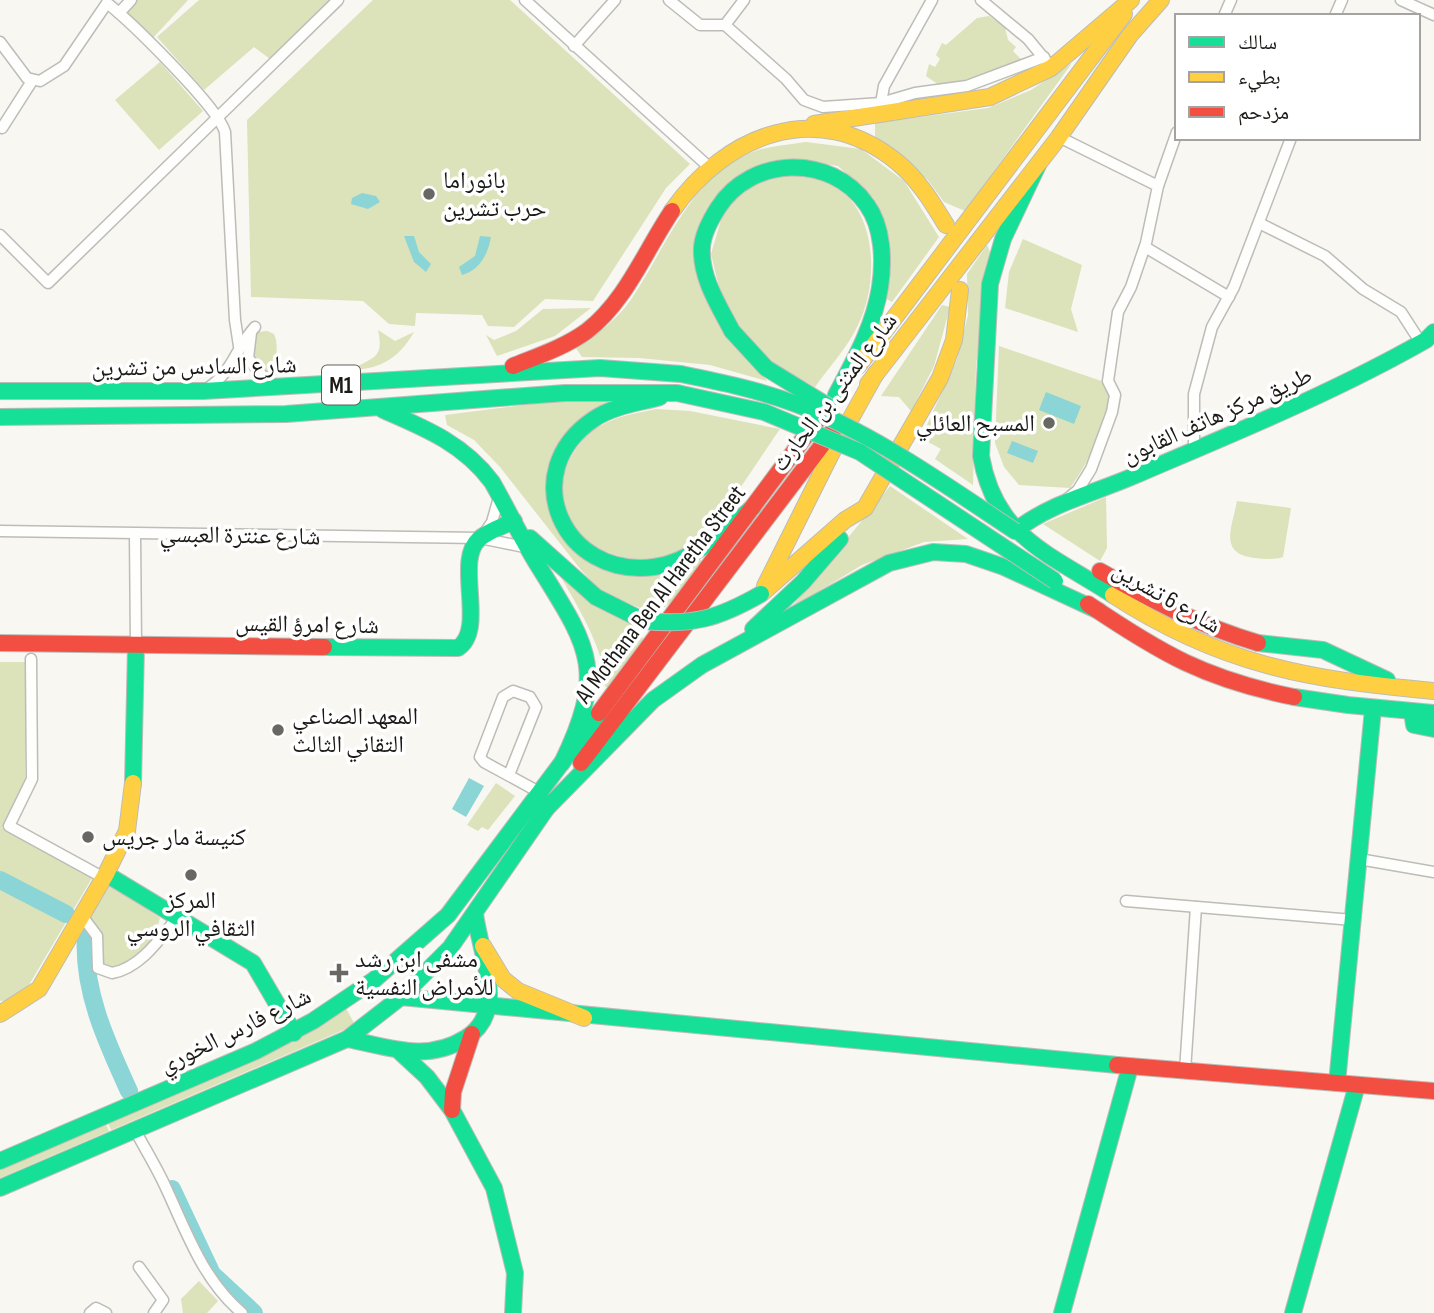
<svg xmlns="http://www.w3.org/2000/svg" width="1434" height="1313" viewBox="0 0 1434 1313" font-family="'Sofia Sans Condensed','Noto Naskh Arabic',sans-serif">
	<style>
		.green { fill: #dce2b9 }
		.water { fill: #8cd5d6 }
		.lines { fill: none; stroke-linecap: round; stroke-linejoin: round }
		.river { stroke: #8cd5d6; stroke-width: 18 }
		.street-casing { stroke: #bdbcb8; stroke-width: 13 }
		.fast-casing { stroke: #bdbcb8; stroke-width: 18 }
		.slow-casing { stroke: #bdbcb8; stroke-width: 18 }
		.jam-casing { stroke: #bdbcb8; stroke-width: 18 }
		.street { stroke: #fefefd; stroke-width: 10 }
		.fast { stroke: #16e098; stroke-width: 16 }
		.slow { stroke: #ffcf43; stroke-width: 16 }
		.jam { stroke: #f24e42; stroke-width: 16 }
		.fast-bridge-casing { stroke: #bdbcb8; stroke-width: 18; stroke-linecap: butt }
		.fast-bridge { stroke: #16e098; stroke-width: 16 }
		.poi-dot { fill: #686764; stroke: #fff; stroke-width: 2.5 }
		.labels { text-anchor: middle; stroke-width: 7; stroke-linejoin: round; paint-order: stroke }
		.shield { fill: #fff; stroke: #5f5f5d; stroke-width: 2 }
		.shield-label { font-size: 23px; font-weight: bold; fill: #1b1a17 }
		.poi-label { font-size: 24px; fill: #1b1a17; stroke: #fff; text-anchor: start }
		.street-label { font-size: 24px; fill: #1b1a17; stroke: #fff }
	</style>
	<rect width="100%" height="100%" fill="#f8f7f2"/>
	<!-- green -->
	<g class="green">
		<path d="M135 0H188L152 39 123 12Z"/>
		<path d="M199 0H331L270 59 254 47 204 90 157 37Z"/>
		<path d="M373 0H510L690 164 666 188 593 301 545 299 514 327 488 326 482 315 416 313 415 326 389 324 363 301 251 297 247 120Z"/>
		<path d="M989 16 1005 27 1008 40 1016 47 1013 51 1021 59 1004 69 942 87 926 76 929 64 935 67 940 59 936 55 942 43 946 45 977 18Z"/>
		<path d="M160 62 203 111 159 150 115 100Z"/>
		<path d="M1072 63 965 211 944 202 927 179 875 139V123L988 108 1031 90Z"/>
		<path d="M806 142 861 149 904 181 939 237 892 302 883 297 874 199 838 166 792 159 736 177 696 269 767 381 710 365 639 358 582 357 576 348C597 335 618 319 632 298 665 249 690 179 748 154 765 146 788 145 806 142Z"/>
		<path d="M775 174C795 174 814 174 832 184 878 210 879 283 858 325 848 347 829 367 815 387L768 360 736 325 720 291 711 254 723 213 743 188Z"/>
		<path d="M1023 239 1082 265 1071 309 1078 332 1005 308 1009 272Z"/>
		<path d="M987 245 990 252 976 366 973 485 935 459 941 449 921 438 957 359 968 315 967 274Z"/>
		<path d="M942 305 950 307 934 366 911 411 899 397 881 396Z"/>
		<path d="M591 308 555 336 497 356 486 335 494 340 516 331 543 309Z"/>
		<path d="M378 330 395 341 414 332C400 357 381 369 352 370 370 357 385 361 378 330Z"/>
		<path d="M267 331 274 334C280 347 274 361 275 376L258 369 251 358 256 332Z"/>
		<path d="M999 346 1110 384C1110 421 1091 458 1070 488L1019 485 1004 467 995 443Z"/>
		<path d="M612 399 589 413 545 487 584 560 698 556 702 562 677 598 655 614 603 593 581 570 500 467 474 440 447 425 445 415 546 402Z"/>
		<path d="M656 409 690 411 780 429C756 463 730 508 700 536 635 596 524 529 574 452 581 441 588 432 600 426 617 416 637 413 656 409Z"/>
		<path d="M890 486 968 539 924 542 862 565 791 608Z"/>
		<path d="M1106 497 1107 548 1100 561 1043 524Z"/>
		<path d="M1237 501 1291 508 1283 557C1273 560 1265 559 1255 558 1218 554 1232 528 1237 501Z"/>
		<path d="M547 552 642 629 643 643 611 690 605 686C607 647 565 587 547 552Z"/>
		<path d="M0 662H27L25 783 2 828 92 878 26 990 14 1000 0 1001Z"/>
		<path d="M496 783 515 796 488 830 482 827 478 831 467 825Z"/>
		<path d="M109 883 160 918 153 944 120 967 103 968 88 921Z"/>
		<path d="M346 1008 355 1025 111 1130 107 1121Z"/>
		<path d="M105 1122 109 1131 0 1178V1167Z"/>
		<path d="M199 1281 218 1301 207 1313H183L181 1299Z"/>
	</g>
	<!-- water -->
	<g class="water">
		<path d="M362 193 376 196 380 202 368 209 351 204 352 198Z"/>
		<path d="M404 236H414L419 252 431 264 426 272 414 262Z"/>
		<path d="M480 236 491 237C488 254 480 270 462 275L459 267 475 256Z"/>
		<path d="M1046 392 1081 406 1074 424 1039 410Z"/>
		<path d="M1012 441 1038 451 1033 463 1007 453Z"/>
		<path d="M469 778 484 786 466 817 452 809Z"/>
	</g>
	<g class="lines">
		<!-- river -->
		<g class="river">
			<path d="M0 880 66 914"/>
			<path d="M86 935C82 990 107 1043 129 1091"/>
			<path d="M172 1189 212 1274 254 1313"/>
		</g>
		<defs>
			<g id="street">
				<path d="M525 0 709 167"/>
				<path d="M669 0 700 25H725L786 79 804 100 823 107 881 103 915 93 967 86 1044 57"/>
				<path d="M981 0 1028 39 1047 62"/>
				<path d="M1401 0 1434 15"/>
				<path d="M119 13 131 0"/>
				<path d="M1224 16 1231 0"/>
				<path d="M1335 16 1342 0"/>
				<path d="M725 25 744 0"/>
				<path d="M0 42 27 78 40 81 64 66 107 3C131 22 218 107 225 132L235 320 239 346"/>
				<path d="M574 46 615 0"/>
				<path d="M881 103 884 86 932 0"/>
				<path d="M2 128 32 81"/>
				<path d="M1059 137 1158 186 1146 243 1131 287 1118 312 1108 381 1115 395 1112 412 1091 469 1078 490 1067 499"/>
				<path d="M1158 186 1177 132"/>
				<path d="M1259 223 1325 256 1363 289 1401 312 1421 343"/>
				<path d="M0 235 48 283 338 0"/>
				<path d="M1145 247 1229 297"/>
				<path d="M251 333 248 358 265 379 267 388"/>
				<path d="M208 388C235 369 234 350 255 327"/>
				<path d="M1194 448V394L1212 327 1234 287 1291 138"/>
				<path d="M0 531 480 538 524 547"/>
				<path d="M135 534 136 646"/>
				<path d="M484 534 492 522 498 501"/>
				<path d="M31 659 32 779 9 826 104 878"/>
				<path d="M509 775 536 707 530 697 513 691 503 697 480 757 484 762 539 792"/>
				<path d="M1359 859 1434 872"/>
				<path d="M1126 901 1353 920"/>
				<path d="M82 916 97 936 98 968 112 973C140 968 159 940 176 919"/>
				<path d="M1185 1071 1196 907"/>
				<path d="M135 1130C145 1149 157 1168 166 1188 187 1233 203 1280 242 1313"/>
				<path d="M139 1267 163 1300 154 1313"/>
				<path d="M90 1313 96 1308 106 1313"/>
			</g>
			<g id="fast">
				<path d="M1038 165 1003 239 990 284 981 456C995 537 1050 554 1113 595"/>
				<path d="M732 331C719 306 700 277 702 247 703 233 711 219 718 208 751 156 831 153 867 205 883 227 884 261 880 287 874 326 854 361 836 395"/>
				<path d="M0 391H203L600 368 681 374"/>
				<path d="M660 397C639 403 613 406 594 419 515 472 563 579 654 567 692 562 725 531 753 507"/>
				<path d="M383 410C425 428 464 444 492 482 507 508 520 536 536 562 588 646 608 668 562 763"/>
				<path d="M0 417 286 414 565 393H677"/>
				<path d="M1015 531C1050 503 1095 493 1136 475 1234 433 1333 393 1426 340L1434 332"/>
				<path d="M530 538 596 597 644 621"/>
				<path d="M753 629 803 582 840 539"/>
				<path d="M1258 643 1323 650 1387 680"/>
				<path d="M324 647 458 648C487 629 454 561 479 539 488 531 503 526 514 521"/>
				<path d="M1294 697 1348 705 1434 713"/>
				<path d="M1412 712 1414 725 1434 729"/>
				<path d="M133 783 136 646"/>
				<path d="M543 812 653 700 702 665 889 563 933 552 966 554 1004 567 1099 611"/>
				<path d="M106 874 253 963 294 1033"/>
				<path d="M401 997 1117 1065"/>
				<path d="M347 1039C389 1047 426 1063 466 1038 480 1029 488 1015 489 998 490 970 479 942 475 914"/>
				<path d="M400 1052 427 1077 452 1110 494 1188 515 1273 513 1313"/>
				<path d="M1337 1083 1373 709"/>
				<path d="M0 1161 256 1051 313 1021 374 980 448 915 599 713"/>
				<path d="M0 1188 347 1039 401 997 450 948 551 802"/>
				<path d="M1062 1313 1130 1067"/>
				<path d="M1293 1313 1357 1085"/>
			</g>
			<g id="slow">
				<path d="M814 124 990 97 1051 68 1131 0"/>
				<path d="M672 211C725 135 817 97 897 162 918 179 932 202 946 225"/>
				<path d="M858 366 1124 14"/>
				<path d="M868 384 1059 137 1130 35 1161 0"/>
				<path d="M765 586 831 454 876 373"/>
				<path d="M761 594 845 520 865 508 940 378 954 340 960 290"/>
				<path d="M1113 595C1221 665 1309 680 1434 691"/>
				<path d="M483 946 503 979 518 991 584 1018"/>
				<path d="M0 1014 39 989 106 874 127 831 133 783"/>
			</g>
			<g id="jam">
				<path d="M513 366C538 356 565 347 587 331 626 301 645 251 672 211"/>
				<path d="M1100 571C1152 600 1200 626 1258 643"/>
				<path d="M1088 604C1162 654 1205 679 1294 697"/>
				<path d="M0 643 324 647"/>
				<path d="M599 713 816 422"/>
				<path d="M581 763 835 428"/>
				<path d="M1117 1065 1434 1091"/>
				<path d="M452 1110 453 1092 472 1034"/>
			</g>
		</defs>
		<!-- street casing -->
		<use href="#street" class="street-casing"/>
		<!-- fast casing -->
		<use href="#fast" class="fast-casing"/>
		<!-- slow casing -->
		<use href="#slow" class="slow-casing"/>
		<!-- jam casing -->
		<use href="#jam" class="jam-casing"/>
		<!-- street -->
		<use href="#street" class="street"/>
		<!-- fast -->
		<use href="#fast" class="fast"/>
		<!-- slow -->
		<use href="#slow" class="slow"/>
		<!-- jam -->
		<use href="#jam" class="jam"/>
		<defs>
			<g id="fast-bridge">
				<path d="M732 331 766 368 828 406"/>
				<path d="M681 374C720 382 759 390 796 404 875 434 945 485 1015 531"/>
				<path d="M677 393 764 412 860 452 1055 581"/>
				<path d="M644 621C693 626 719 618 761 594"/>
			</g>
		</defs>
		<!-- fast-bridge casing -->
		<use href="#fast-bridge" class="fast-bridge-casing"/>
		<!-- fast-bridge -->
		<use href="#fast-bridge" class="fast-bridge"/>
	</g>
	<!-- markers -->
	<g class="poi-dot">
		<circle cx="429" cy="194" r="7"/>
		<circle cx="1049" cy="423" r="7"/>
		<circle cx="278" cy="730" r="7"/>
		<circle cx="88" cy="837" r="7"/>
		<circle cx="191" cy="875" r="7"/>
		<path d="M335.5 962.5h7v7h7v7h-7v7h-7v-7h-7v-7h7z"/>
	</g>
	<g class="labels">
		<!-- shield labels -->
		<rect class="shield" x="322" y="365.5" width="38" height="39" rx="5"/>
		<g class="shield-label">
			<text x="341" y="393">M1</text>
		</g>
		<!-- poi labels -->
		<g class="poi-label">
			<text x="443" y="188">بانوراما<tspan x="443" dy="28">حرب تشرين</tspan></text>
			<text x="1035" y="431" text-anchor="end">المسبح العائلي</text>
			<text x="292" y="724">المعهد الصناعي<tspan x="292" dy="28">التقاني الثالث</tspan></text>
			<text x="102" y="845">كنيسة مار جريس</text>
			<text x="191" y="908" text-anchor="middle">المركز<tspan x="191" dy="28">الثقافي الروسي</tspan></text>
			<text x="355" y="967">مشفى ابن رشد<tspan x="355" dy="28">للأمراض النفسية</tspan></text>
		</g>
		<!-- street labels -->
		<g class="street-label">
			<text transform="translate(194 366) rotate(-1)" y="8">شارع السادس من تشرين</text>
			<text transform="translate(834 392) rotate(-53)" y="8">شارع المثنى بن الحارث</text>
			<text transform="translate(1217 415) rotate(-24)" y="8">طريق مركز هاتف القابون</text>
			<text transform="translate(240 535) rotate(1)" y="8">شارع عنترة العبسي</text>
			<text transform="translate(660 594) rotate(-53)" y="8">Al Mothana Ben Al Haretha Street</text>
			<text transform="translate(1167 597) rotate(30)" y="8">شارع 6 تشرين</text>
			<text transform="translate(307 624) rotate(1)" y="8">شارع امرؤ القيس</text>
			<text transform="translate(235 1030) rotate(-26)" y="8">شارع فارس الخوري</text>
		</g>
	</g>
	<!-- legend -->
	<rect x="1175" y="14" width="245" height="126" fill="#ffffff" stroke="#a4a3a2" stroke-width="2"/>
	<rect x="1189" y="37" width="35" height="10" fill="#16e098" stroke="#a4a3a2" stroke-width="2"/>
	<text x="1238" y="49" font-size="21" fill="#1b1a17">سالك</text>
	<rect x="1189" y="72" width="35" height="10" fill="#ffcf43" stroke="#a4a3a2" stroke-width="2"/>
	<text x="1238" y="84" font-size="21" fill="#1b1a17">بطيء</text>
	<rect x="1189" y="107" width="35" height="10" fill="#f24e42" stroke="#a4a3a2" stroke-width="2"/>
	<text x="1238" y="119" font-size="21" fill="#1b1a17">مزدحم</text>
</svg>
